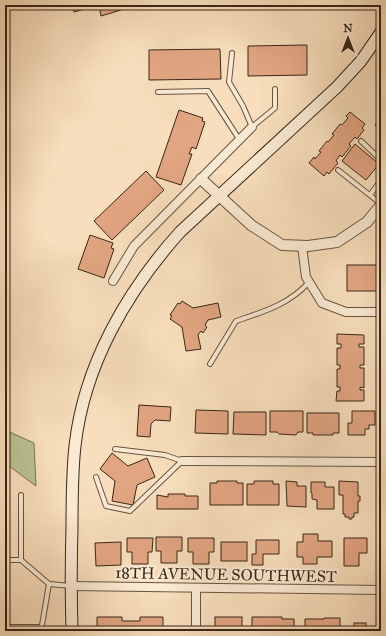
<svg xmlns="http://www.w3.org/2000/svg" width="386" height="636" viewBox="0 0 386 636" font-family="'IM FELL Great Primer',serif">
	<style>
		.green { fill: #bac293; stroke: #7a7454 }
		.building { fill: #e2a582; stroke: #392616 }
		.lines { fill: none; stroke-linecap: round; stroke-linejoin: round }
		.service-casing { stroke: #695440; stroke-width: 6 }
		.minor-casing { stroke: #695440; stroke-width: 10 }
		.tertiary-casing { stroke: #695440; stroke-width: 12 }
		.secondary-casing { stroke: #392616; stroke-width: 13 }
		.service { stroke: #faead3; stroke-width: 4 }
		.minor { stroke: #faead3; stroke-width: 8 }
		.tertiary { stroke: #faead3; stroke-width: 10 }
		.secondary { stroke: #faead3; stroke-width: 11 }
		.labels { text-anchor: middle; stroke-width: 4; stroke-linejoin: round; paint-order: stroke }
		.street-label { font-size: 16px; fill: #392616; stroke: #faead3 }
	</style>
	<rect width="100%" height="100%" fill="#f8debc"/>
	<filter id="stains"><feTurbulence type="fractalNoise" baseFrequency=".005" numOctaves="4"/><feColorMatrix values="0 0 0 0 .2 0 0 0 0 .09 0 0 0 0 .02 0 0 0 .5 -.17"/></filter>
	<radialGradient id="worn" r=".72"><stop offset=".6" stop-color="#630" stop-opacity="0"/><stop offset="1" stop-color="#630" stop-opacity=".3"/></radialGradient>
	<!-- green -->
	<path class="green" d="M5 430 34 443 36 486 5 463Z"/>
	<!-- building -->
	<g class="building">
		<path d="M72 5H120L121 10 101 16 99 5 74 12Z"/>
		<path d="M307 45V75L248 76V46Z"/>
		<path d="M220 49 221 79 149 80V50Z"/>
		<path d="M179 110 203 118 202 121 205 122 196 149 192 147 189 154H192L181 185 156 177Z"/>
		<path d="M350 112 365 124 362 128 364 130 357 139 355 137 349 144 351 146 342 157 340 155 336 161 338 163 329 174 327 172 324 176 309 163 314 157 315 159 321 152 319 151 327 141 328 142 334 135 332 134 340 124 342 125 348 118 346 116Z"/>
		<path d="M381 117V130L375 125Z"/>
		<path d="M355 144 379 164 366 180 342 161Z"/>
		<path d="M146 171 164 190 112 240 94 221Z"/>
		<path d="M90 235 113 243 111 248 114 249 104 278 78 269Z"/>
		<rect x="347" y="265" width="34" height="26"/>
		<path d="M182 301 193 308 218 303 221 317 208 320 205 325 207 327 203 333 201 331 198 335 201 349 186 351 182 327 170 319 172 316 170 315 178 303 180 304Z"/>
		<path d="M337 334 364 335V344H359V347H364V365H360V368H364V388L360 387V390H364V401H336L337 391H340V387H337V369H340V365H337V348H341V344H337Z"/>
		<path d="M139 405 171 407 170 421 155 420 151 424 150 437 137 436Z"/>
		<path d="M196 410 228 411V434L195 433Z"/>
		<path d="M270 411H303V432H298L296 435 279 434 277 432H270Z"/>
		<path d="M352 411H375V425H369V429H365V435H348V423H352Z"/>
		<path d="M234 412H266V435L233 434Z"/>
		<path d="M307 413H339V433H333V435H313V433H307Z"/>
		<path d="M112 453 128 466 147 458 155 477 137 485 133 505 112 501 115 481 100 469Z"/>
		<path d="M217 481H237V483H243V505H210V483H217Z"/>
		<path d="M254 481H273V484H279V505H247V484H254Z"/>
		<path d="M286 481 297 482V486H306V507L287 506Z"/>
		<path d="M339 481 358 482V496H360V501H358V513H354V517H352V519H349V517H345V514H343V495H339Z"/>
		<path d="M311 482H325V487H334V509H317V500L312 499V493H311Z"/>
		<path d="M168 494H185V496H198V509H157V495L168 497Z"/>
		<path d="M303 534H318V541H332V557H317V564H303V557H297V542H303Z"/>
		<path d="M156 537H182V551H177V563H161V551H156Z"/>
		<path d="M127 538H153L152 552H148V564H132V552H127Z"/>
		<path d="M188 538H214V552H209V564H193V552H188Z"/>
		<path d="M344 538H367V553H359V566H344Z"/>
		<path d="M256 540H279V554H263V565H252V554H256Z"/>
		<path d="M121 542V565L96 566 95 543Z"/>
		<rect x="221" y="542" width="26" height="19"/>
		<path d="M97 617H122V621H140V617H163V631H97Z"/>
		<rect x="215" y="617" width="27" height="14"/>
		<path d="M252 617H282V619H294V631H252Z"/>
		<path d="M324 618H340V631H305V619H324Z"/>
		<rect x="354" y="623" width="12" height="8"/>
	</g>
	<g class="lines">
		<defs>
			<g id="service">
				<path d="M232 53 229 82 243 106 252 127 275 108V89"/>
				<path d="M158 92 208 91 239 139"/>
				<path d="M361 141 381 160"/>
				<path d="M338 170 381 204"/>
				<path d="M370 195 381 180"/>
				<path d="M210 364 236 321C263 312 290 304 309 282"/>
				<path d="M96 477 106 506 130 511 182 461 165 455 115 449"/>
				<path d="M21 495V560L49 584 71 586"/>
				<path d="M5 560H21"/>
				<path d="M5 627H42"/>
				<path d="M41 631 49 584"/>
			</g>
			<g id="minor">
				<path d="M302 246 306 277 322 303 346 312H381"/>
				<path d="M113 281 134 246 252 127"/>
				<path d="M182 461 381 462"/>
				<path d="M71 586 381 590"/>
				<path d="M196 631V588"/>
			</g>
			<path id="tertiary" d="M201 179 251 225 282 245 308 246 337 242 367 222 381 205"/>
			<path id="secondary" d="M72 631C71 597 71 562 72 528 72 501 72 473 75 446 84 365 127 291 180 232L337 87 361 61 381 32"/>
		</defs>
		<!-- service casing -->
		<use href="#service" class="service-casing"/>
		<!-- minor casing -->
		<use href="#minor" class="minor-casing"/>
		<!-- tertiary casing -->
		<use href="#tertiary" class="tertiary-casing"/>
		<!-- secondary casing -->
		<use href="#secondary" class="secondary-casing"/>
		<!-- service -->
		<use href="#service" class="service"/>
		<!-- minor -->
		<use href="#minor" class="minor"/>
		<!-- tertiary -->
		<use href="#tertiary" class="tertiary"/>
		<!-- secondary -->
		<use href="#secondary" class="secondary"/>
	</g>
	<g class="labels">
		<!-- street labels -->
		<g class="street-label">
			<text transform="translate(226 574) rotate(1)" y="6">18TH AVENUE SOUTHWEST</text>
		</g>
	</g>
	<!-- margin -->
	<rect width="386" height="636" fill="none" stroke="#f8debc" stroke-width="20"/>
	<rect x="6" y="6" width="374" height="624" fill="none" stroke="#392616" stroke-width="2"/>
	<rect x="10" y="10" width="366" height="616" fill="none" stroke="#392616"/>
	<!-- north arrow -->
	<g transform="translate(348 38)" stroke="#faead3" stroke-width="3" paint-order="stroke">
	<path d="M0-3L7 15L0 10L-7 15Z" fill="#392616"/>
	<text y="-6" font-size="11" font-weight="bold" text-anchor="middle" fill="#392616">N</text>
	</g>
	<rect width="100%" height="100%" filter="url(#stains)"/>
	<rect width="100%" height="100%" fill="url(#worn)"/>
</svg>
